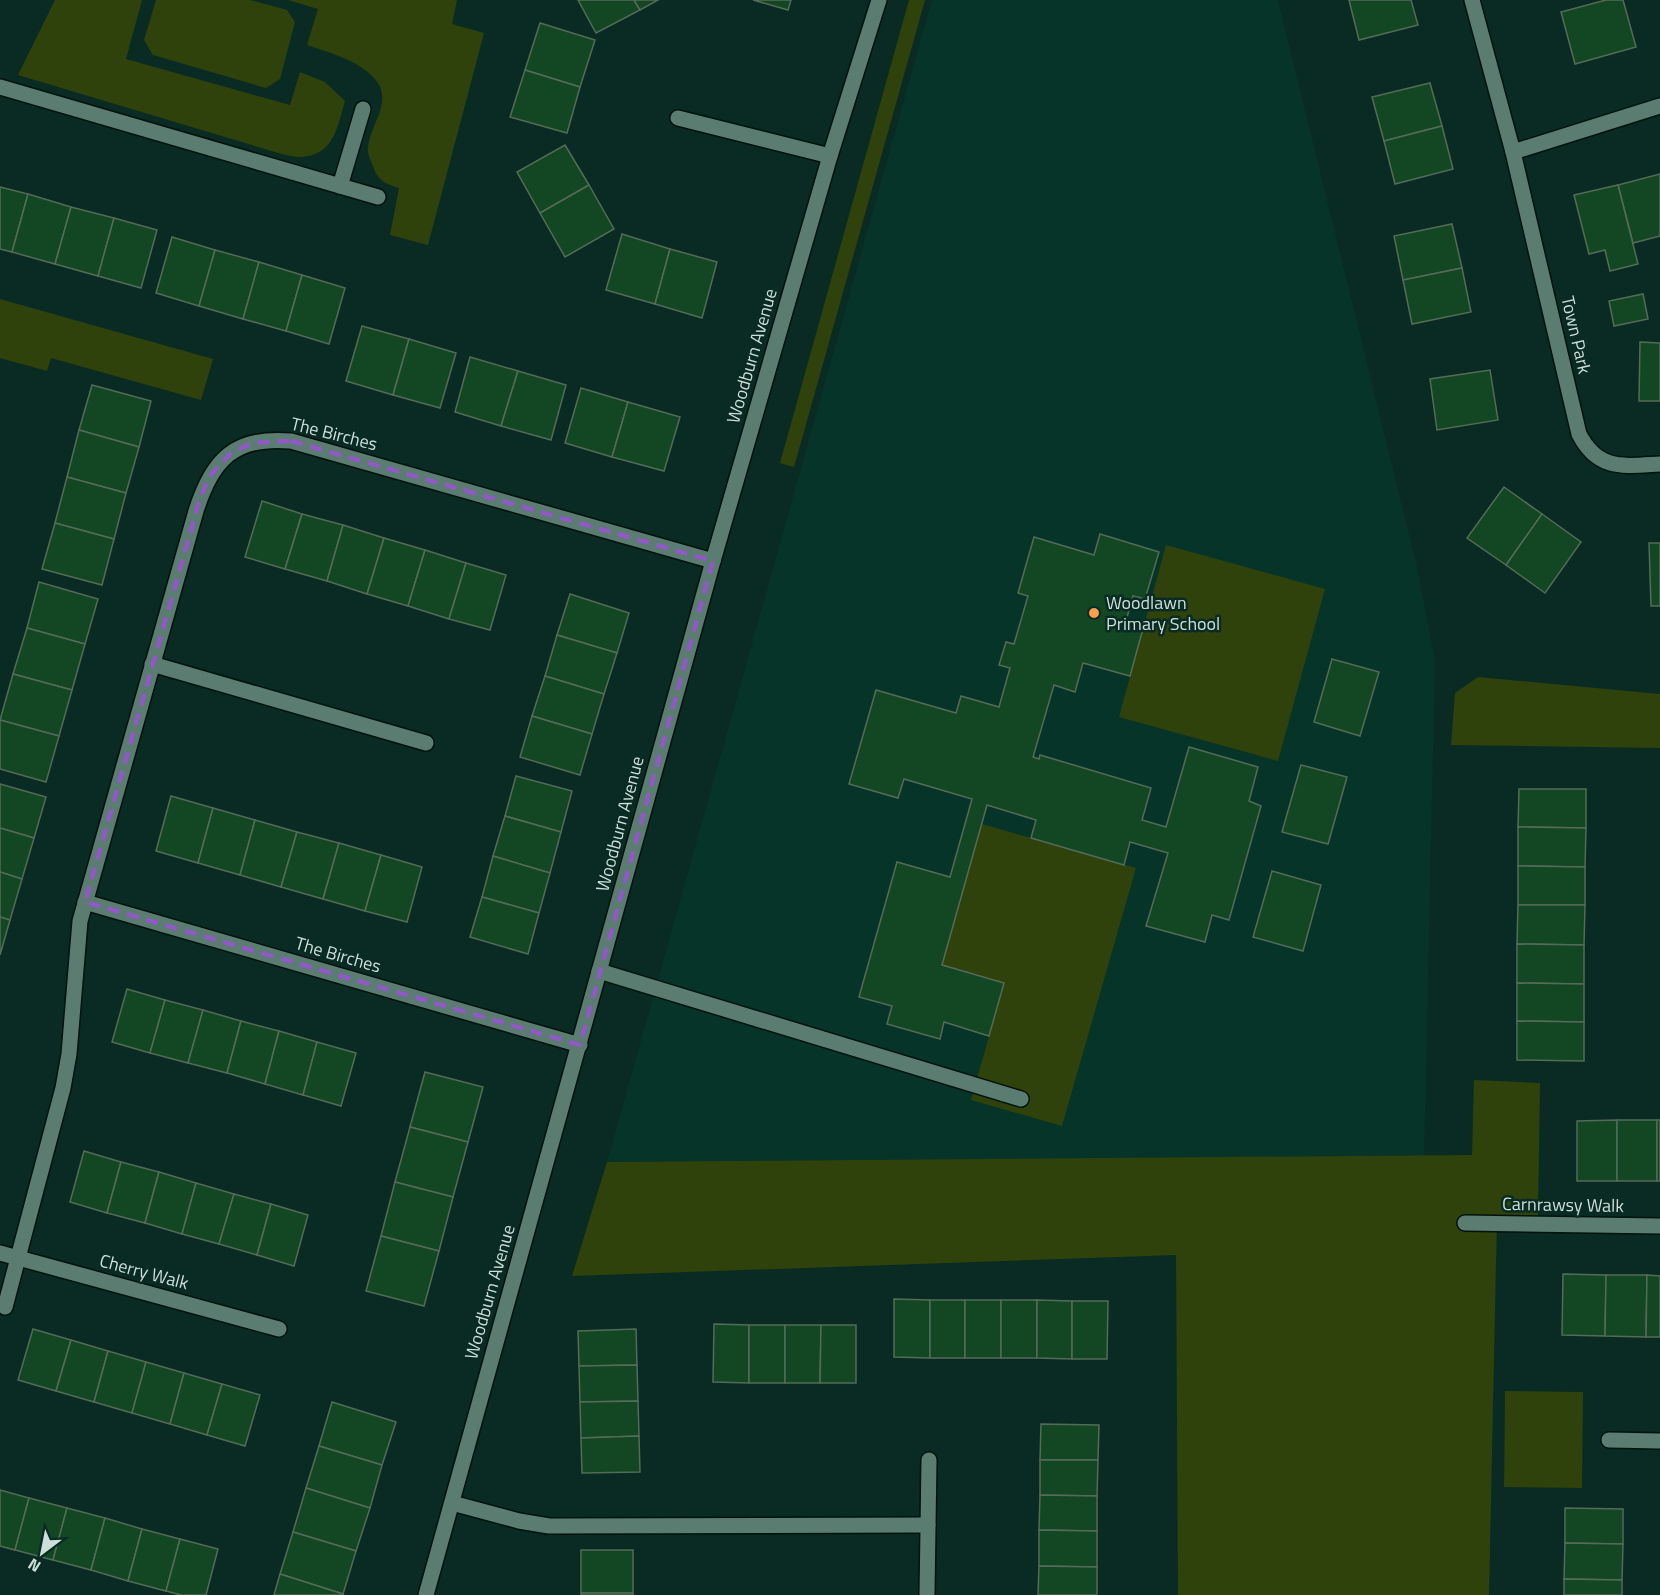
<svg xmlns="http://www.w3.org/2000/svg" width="1660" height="1595" viewBox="0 0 1660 1595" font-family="'Titillium Web',sans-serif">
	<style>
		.built { fill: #063429 }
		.green { fill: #2f420c }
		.building { fill: #134622; stroke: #546b58; stroke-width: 1.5 }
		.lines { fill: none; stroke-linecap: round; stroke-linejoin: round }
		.service-casing { stroke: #00120c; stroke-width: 18 }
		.pedestrian-casing { stroke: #00120c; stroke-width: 18 }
		.minor-casing { stroke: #00120c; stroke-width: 18 }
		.service { stroke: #5b7c71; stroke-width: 15 }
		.pedestrian { stroke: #5b7c71; stroke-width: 15 }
		.minor { stroke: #5b7c71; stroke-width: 15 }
		.marked { fill: none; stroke: #9059c6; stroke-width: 4.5; stroke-dasharray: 12 8; stroke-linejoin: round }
		.poi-dot { fill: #fb9e51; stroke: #0a2b23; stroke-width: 2 }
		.labels { text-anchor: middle; stroke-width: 5; stroke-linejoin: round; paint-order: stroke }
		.street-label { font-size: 18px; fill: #cddfd9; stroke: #0a2b23 }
		.poi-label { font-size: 18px; fill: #cddfd9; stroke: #0a2b23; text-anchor: start }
	</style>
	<rect width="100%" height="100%" fill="#0a2b23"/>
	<!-- built -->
	<path class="built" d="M932 0H1278L1417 567 1435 660 1424 1156 607 1162Z"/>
	<!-- green -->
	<g class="green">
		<path d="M55 0H142L126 59 290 105 300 72 325 82 345 101C337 128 334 156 299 157 291 157 283 154 275 152L18 75Z"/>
		<path d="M156 0H250L287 10 295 22 280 79 266 88 153 55 144 40Z"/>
		<path d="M288 0H457L452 24 484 33 428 245 390 235 399 188C385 184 377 180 373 166 371 160 367 154 368 148 370 124 395 100 374 78 358 60 330 53 307 45L318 9Z"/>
		<path d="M909 0H925L794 467 780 463Z"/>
		<path d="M0 299 213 359 201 400 51 358 47 371 0 358Z"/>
		<path d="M1166 545 1325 589 1278 761 1119 717Z"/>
		<path d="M1478 677 1660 694V748L1451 745 1455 693Z"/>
		<path d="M982 824 1136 868 1062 1126 971 1100 1004 983 942 965Z"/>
		<path d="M1474 1080 1540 1083 1538 1216 1497 1217 1489 1595H1178L1176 1255 572 1276 607 1162 1472 1155Z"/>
		<path d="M1505 1391 1583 1392 1582 1488 1504 1487Z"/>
	</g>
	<!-- building -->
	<g class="building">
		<path d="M578 0H634L640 10 596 33Z"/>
		<path d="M634 0H658L640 10Z"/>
		<path d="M753 0H791L788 10Z"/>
		<path d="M1349 0H1411L1418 25 1359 40Z"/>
		<path d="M1606 0H1623L1636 47 1575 64 1561 12Z"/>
		<path d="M540 23 595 40 580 87 525 70Z"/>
		<path d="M525 70 580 87 567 133 510 117Z"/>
		<path d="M1430 83 1442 126 1384 141 1372 97Z"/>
		<path d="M1442 126 1453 169 1395 184 1384 141Z"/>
		<path d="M565 145 589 185 540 213 517 172Z"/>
		<path d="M1660 174V236L1633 243 1618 185Z"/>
		<path d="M589 185 614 229 565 257 540 213Z"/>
		<path d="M1618 185 1638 264 1610 271 1605 250 1589 254 1574 195Z"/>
		<path d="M0 187 28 194 12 252 0 249Z"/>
		<path d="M28 194 71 207 55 264 12 252Z"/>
		<path d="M71 207 114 218 98 276 55 264Z"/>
		<path d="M114 218 157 230 141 288 98 276Z"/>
		<path d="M1452 224 1462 268 1403 280 1394 236Z"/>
		<path d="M622 234 670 249 655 304 606 290Z"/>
		<path d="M172 237 215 250 199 306 156 293Z"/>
		<path d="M670 249 717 262 702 318 655 304Z"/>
		<path d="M215 250 259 262 243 319 199 306Z"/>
		<path d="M259 262 302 275 286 331 243 319Z"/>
		<path d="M1462 268 1471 312 1412 324 1403 280Z"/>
		<path d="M302 275 345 288 329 344 286 331Z"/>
		<path d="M1643 294 1648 319 1614 326 1609 301Z"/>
		<path d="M362 326 409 339 393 395 346 381Z"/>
		<path d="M409 339 456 353 440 408 393 395Z"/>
		<path d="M1640 342 1660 343V401H1639Z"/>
		<path d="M470 357 518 371 501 426 455 412Z"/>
		<path d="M1490 370 1498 420 1437 430 1430 379Z"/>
		<path d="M518 371 566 385 551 440 501 426Z"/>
		<path d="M92 385 151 401 139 447 79 430Z"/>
		<path d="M581 388 628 402 612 457 565 443Z"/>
		<path d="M628 402 680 417 664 471 612 457Z"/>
		<path d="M79 430 139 447 126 493 67 477Z"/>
		<path d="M67 477 126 493 114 539 55 523Z"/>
		<path d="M1504 487 1542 514 1506 565 1467 538Z"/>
		<path d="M262 501 302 514 285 569 245 557Z"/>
		<path d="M302 514 343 525 327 581 285 569Z"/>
		<path d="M1542 514 1581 542 1545 593 1506 565Z"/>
		<path d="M55 523 114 539 102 585 42 569Z"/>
		<path d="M343 525 384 538 367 594 327 581Z"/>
		<path d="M1100 534 1159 552 1145 599 1133 596 1126 621 1144 625 1130 676 1083 663 1075 692 1054 685 1033 757 1039 759 1040 755 1151 788 1142 820 1166 827 1189 747 1258 767 1249 801 1261 806 1229 920 1212 915 1205 942 1146 926 1168 853 1130 842 1124 865 1031 838 1036 820 987 805 942 965 1004 983 989 1036 944 1022 940 1039 887 1024 892 1006 859 997 897 862 950 877 972 799 904 779 898 798 849 784 876 690 956 713 961 696 999 707 1010 668 999 665 1006 642 1014 644 1028 596 1018 593 1034 537 1094 555Z"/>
		<path d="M384 538 425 550 408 606 367 594Z"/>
		<path d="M1649 543H1660V606H1651Z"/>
		<path d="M425 550 466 563 449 619 408 606Z"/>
		<path d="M466 563 506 575 490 630 449 619Z"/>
		<path d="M39 582 98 599 85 644 27 628Z"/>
		<path d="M570 594 629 613 617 653 557 635Z"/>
		<path d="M27 628 85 644 72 690 13 674Z"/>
		<path d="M557 635 617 653 604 694 545 676Z"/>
		<path d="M1332 659 1379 672 1360 736 1314 722Z"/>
		<path d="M13 674 72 690 59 736 0 720Z"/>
		<path d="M545 676 604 694 592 734 532 716Z"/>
		<path d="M532 716 592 734 580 775 520 757Z"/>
		<path d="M0 720 59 736 46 782 0 769Z"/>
		<path d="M1301 765 1347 777 1328 844 1282 832Z"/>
		<path d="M516 776 572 791 561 832 505 816Z"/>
		<path d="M0 784 46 797 34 838 0 828Z"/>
		<path d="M1519 789H1586V828L1518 827Z"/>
		<path d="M171 796 213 808 198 863 156 851Z"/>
		<path d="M213 808 255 820 240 875 198 863Z"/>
		<path d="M505 816 561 832 550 873 493 856Z"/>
		<path d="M255 820 297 832 281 887 240 875Z"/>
		<path d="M1518 827 1586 828 1585 867 1518 866Z"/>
		<path d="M0 828 34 838 22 879 0 872Z"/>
		<path d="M297 832 339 843 323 899 281 887Z"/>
		<path d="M339 843 381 855 365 911 323 899Z"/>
		<path d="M381 855 422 867 407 922 365 911Z"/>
		<path d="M493 856 550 873 539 913 482 897Z"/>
		<path d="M1518 866 1585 867V905H1518Z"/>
		<path d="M1272 871 1321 885 1303 951 1253 937Z"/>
		<path d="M0 872 22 879 10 920 0 917Z"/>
		<path d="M482 897 539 913 528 954 470 937Z"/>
		<path d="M1518 905H1585L1584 945 1517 944Z"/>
		<path d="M0 917 10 920 0 955Z"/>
		<path d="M1517 944 1584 945V984L1517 983Z"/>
		<path d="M1517 983 1584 984V1022L1517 1021Z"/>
		<path d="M127 989 165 1000 150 1053 112 1042Z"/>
		<path d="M165 1000 203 1010 188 1063 150 1053Z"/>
		<path d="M203 1010 241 1021 227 1073 188 1063Z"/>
		<path d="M241 1021 279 1031 265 1084 227 1073Z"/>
		<path d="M1517 1021 1584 1022V1061L1517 1060Z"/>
		<path d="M279 1031 317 1042 303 1095 265 1084Z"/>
		<path d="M317 1042 356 1053 341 1106 303 1095Z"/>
		<path d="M425 1072 483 1087 468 1142 410 1127Z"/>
		<path d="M1617 1120V1181H1577V1121Z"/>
		<rect x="1617" y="1120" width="40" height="61"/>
		<rect x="1657" y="1120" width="3" height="61"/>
		<path d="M410 1127 468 1142 453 1197 395 1182Z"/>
		<path d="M84 1151 121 1162 107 1213 70 1202Z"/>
		<path d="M121 1162 159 1172 145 1223 107 1213Z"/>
		<path d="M159 1172 196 1183 182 1234 145 1223Z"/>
		<path d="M395 1182 453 1197 439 1251 381 1236Z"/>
		<path d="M196 1183 234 1194 219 1244 182 1234Z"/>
		<path d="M234 1194 271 1204 257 1255 219 1244Z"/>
		<path d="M271 1204 308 1215 294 1266 257 1255Z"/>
		<path d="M381 1236 439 1251 424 1306 366 1291Z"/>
		<path d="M1563 1274 1606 1275 1605 1336 1562 1335Z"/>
		<path d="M1606 1275H1647L1646 1337 1605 1336Z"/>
		<path d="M1647 1275 1660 1276V1337H1646Z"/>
		<path d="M894 1299 930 1300V1358L894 1357Z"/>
		<rect x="930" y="1300" width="35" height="58"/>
		<rect x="965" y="1300" width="36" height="58"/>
		<rect x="1001" y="1300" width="36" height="58"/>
		<path d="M1037 1300 1072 1301V1359L1037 1358Z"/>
		<path d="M1072 1301H1108L1107 1359H1072Z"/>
		<path d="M714 1324 749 1325V1383L713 1382Z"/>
		<rect x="749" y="1325" width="36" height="58"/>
		<path d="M785 1325H821L820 1383H785Z"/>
		<path d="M821 1325H856V1383H820Z"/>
		<path d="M33 1329 71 1340 56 1391 18 1380Z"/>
		<path d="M636 1329 637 1365 579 1366 578 1331Z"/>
		<path d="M71 1340 108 1351 94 1402 56 1391Z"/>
		<path d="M108 1351 146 1362 132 1413 94 1402Z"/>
		<path d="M146 1362 184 1373 170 1424 132 1413Z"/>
		<path d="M637 1365 638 1401 580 1402 579 1366Z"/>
		<path d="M184 1373 222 1384 207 1435 170 1424Z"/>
		<path d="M222 1384 260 1395 245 1446 207 1435Z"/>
		<path d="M638 1401 639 1436 581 1438 580 1402Z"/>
		<path d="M332 1402 396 1422 382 1465 319 1446Z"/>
		<path d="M1041 1424 1099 1425 1098 1460H1040Z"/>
		<path d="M639 1436 640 1472 582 1473 581 1438Z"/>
		<path d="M319 1446 382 1465 370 1508 306 1488Z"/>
		<path d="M1040 1460H1098L1097 1496 1040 1495Z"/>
		<path d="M306 1488 370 1508 356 1551 293 1532Z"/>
		<path d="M0 1490 29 1498 15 1550 0 1546Z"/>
		<path d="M1040 1495 1097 1496V1531L1039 1530Z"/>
		<path d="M29 1498 67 1508 53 1560 15 1550Z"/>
		<path d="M67 1508 105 1518 91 1570 53 1560Z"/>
		<path d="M1565 1508 1623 1509V1544L1565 1543Z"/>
		<path d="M105 1518 142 1529 128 1581 91 1570Z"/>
		<path d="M142 1529 180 1539 166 1591 128 1581Z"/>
		<path d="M1039 1530 1097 1531V1567L1039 1566Z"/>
		<path d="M293 1532 356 1551 343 1594 280 1574Z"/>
		<path d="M180 1539 218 1549 206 1595H181L166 1591Z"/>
		<path d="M1565 1543 1623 1544 1622 1580 1564 1579Z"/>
		<rect x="581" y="1550" width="52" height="43"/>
		<path d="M1039 1566 1097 1567V1595H1038Z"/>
		<path d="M280 1574 343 1594V1595H274Z"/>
		<path d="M1564 1579 1622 1580V1595H1564Z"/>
		<rect x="581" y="1593" width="52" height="2"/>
	</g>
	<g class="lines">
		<defs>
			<g id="service">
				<path d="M0 87 378 197"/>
				<path d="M340 186 363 109"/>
				<path d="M152 664 426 743"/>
				<path d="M599 971 1021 1099"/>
				<path d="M1609 1440 1660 1441"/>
			</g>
			<path id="pedestrian" d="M1465 1223 1660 1226"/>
			<g id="minor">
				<path d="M1472 0 1513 152 1579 434C1598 471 1623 466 1660 464"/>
				<path d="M678 118 830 156"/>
				<path d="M1513 152 1660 106"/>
				<path d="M85 902 580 1045"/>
				<path d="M0 1253 279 1329"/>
				<path d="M5 1307 63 1088 69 1054 80 921 196 511C212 460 234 436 291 441L713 561"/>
				<path d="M452 1503 519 1521 549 1526 928 1525"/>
				<path d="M426 1595 713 561 830 156 879 0"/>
				<path d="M927 1595 929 1460"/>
			</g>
		</defs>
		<!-- service casing -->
		<use href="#service" class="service-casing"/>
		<!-- pedestrian casing -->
		<use href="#pedestrian" class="pedestrian-casing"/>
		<!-- minor casing -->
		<use href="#minor" class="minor-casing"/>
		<!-- service -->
		<use href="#service" class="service"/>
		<!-- pedestrian -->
		<use href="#pedestrian" class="pedestrian"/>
		<!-- minor -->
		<use href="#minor" class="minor"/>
	</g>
	<!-- marked area -->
	<path class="marked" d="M291 441 713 561 580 1045 85 902 200 499 209 477 231 453 252 443Z"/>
	<!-- markers -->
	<circle class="poi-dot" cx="1094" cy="613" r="6"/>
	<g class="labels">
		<!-- street labels -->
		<g class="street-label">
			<text transform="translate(1576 335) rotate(77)" y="6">Town Park</text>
			<text transform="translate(752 356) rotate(-74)" y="6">Woodburn Avenue</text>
			<text transform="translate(334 434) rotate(14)" y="6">The Birches</text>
			<text transform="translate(620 824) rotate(-75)" y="6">Woodburn Avenue</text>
			<text transform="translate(338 955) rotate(16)" y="6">The Birches</text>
			<text transform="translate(1563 1205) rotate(1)" y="6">Carnrawsy Walk</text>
			<text transform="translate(144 1272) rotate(15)" y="6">Cherry Walk</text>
			<text transform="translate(490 1292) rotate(-74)" y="6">Woodburn Avenue</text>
		</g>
		<!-- poi labels -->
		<g class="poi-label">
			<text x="1106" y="609">Woodlawn<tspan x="1106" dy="21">Primary School</tspan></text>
		</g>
	</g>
	<!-- north arrow -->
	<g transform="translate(42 1553) rotate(212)" stroke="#0a2b23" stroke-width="4.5" paint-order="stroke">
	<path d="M0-4.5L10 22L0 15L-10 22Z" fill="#cddfd9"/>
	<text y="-9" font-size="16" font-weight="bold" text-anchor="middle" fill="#cddfd9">N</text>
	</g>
</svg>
